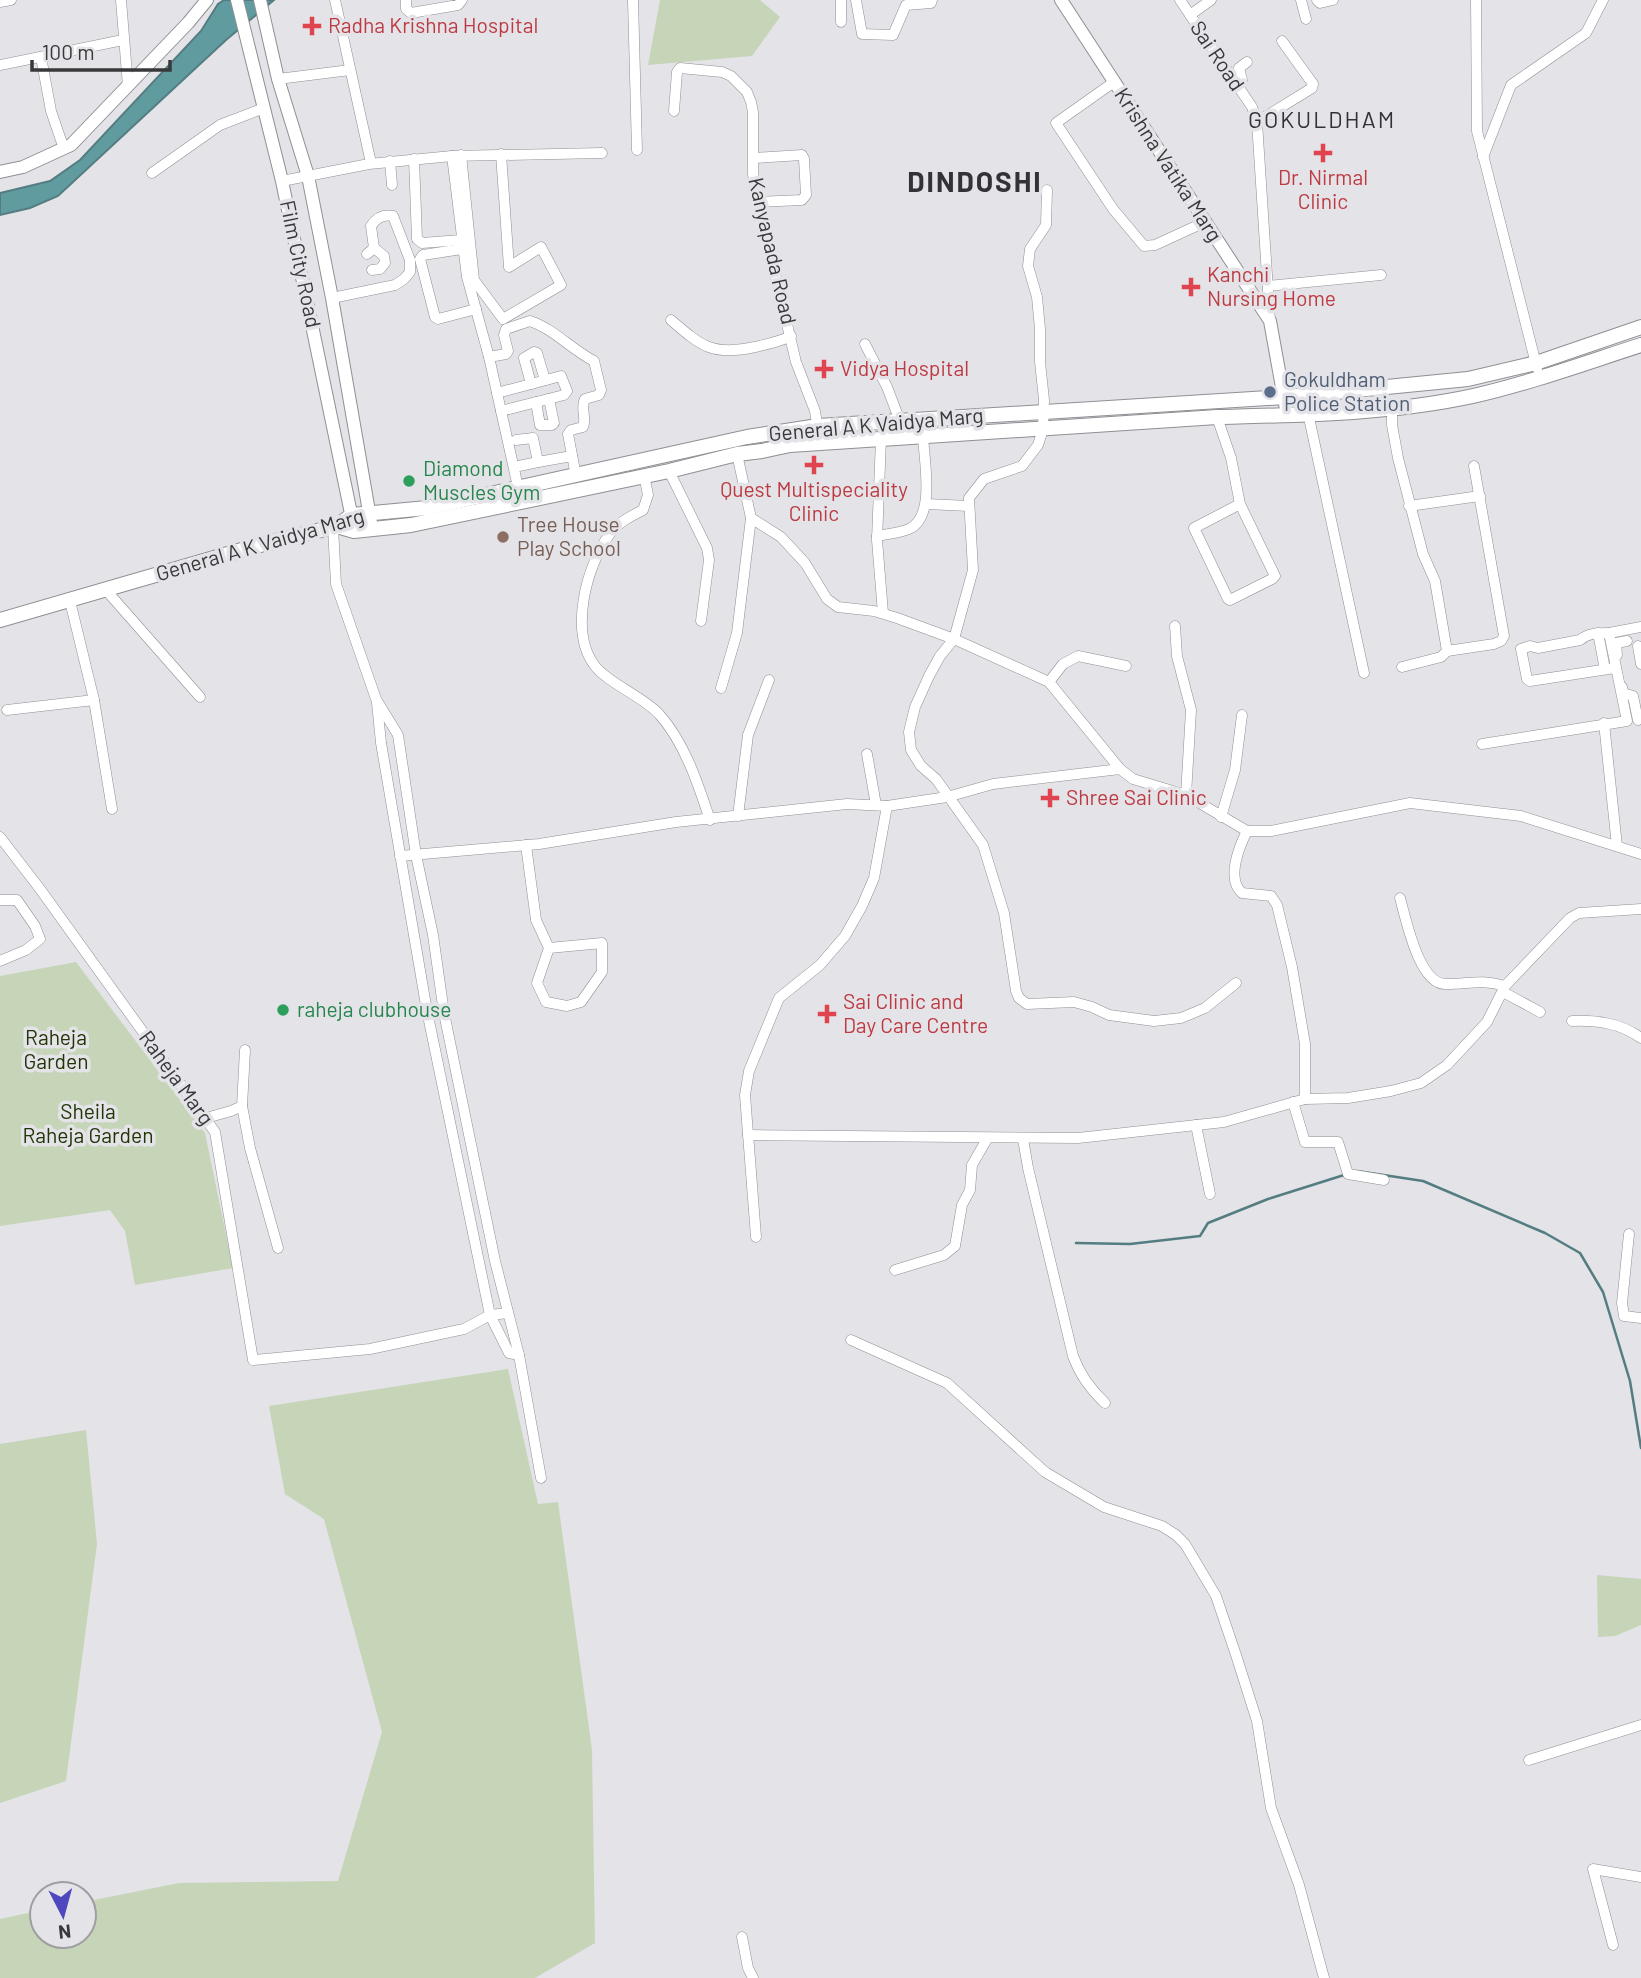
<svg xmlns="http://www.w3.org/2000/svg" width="1641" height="1978" viewBox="0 0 1641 1978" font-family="Barlow,sans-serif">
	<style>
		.green { fill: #c6d5b7 }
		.water { fill: #609ba0; stroke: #547d81; stroke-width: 2 }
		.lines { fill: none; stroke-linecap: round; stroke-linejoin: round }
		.stream { stroke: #547d81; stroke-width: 2.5 }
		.minor-casing { stroke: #8f8f94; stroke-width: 11 }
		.tertiary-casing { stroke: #8f8f94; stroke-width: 14 }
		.secondary-casing { stroke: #8f8f94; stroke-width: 16 }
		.minor { stroke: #fff; stroke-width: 10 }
		.tertiary { stroke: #fff; stroke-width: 12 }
		.secondary { stroke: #fff; stroke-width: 14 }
		.health-dot { fill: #e0444e; stroke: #e3e3e8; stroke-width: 2.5 }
		.service-dot { fill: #5c6f8a; stroke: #e3e3e8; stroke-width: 2.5 }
		.leisure-dot { fill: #2e9e5b; stroke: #e3e3e8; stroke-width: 2.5 }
		.education-dot { fill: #8d6e63; stroke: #e3e3e8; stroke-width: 2.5 }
		.labels { text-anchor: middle; stroke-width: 7; stroke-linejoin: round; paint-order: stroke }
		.health-label { font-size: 21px; fill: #be3a42; stroke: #e3e3e8; text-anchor: start }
		.street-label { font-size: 21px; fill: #38383a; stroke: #e3e3e8 }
		.service-label { font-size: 21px; fill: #4e5e75; stroke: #e3e3e8; text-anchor: start }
		.leisure-label { font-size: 21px; fill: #27864d; stroke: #e3e3e8; text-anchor: start }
		.education-label { font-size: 21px; fill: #785e54; stroke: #e3e3e8; text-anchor: start }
		.park-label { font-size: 21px; fill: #223505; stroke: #e3e3e8 }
		.neighbourhood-label { font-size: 23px; letter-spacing: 2px; fill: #333237; stroke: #e3e3e8 }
		.district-label { font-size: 28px; font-weight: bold; letter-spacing: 2px; fill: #333237; stroke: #e3e3e8 }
	</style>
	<rect width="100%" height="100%" fill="#e3e3e8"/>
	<!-- green -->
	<g class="green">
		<path d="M660 0H760L780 17 752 56 648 65Z"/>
		<path d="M76 962 205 1133 233 1268 135 1285 125 1231 110 1210 0 1226V976Z"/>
		<path d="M508 1369 538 1504 558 1502 592 1750 595 1943 535 1978H0V1919L42 1910V1936H84V1902L179 1883 338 1881 382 1732 324 1519 285 1494 269 1406Z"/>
		<path d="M86 1430 97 1544 66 1781 0 1803V1444Z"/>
		<path d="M1597 1575 1641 1579V1625L1615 1636 1598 1637Z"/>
	</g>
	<!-- water -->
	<path class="water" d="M224 0H274L226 40 58 196 30 208 0 215V193L50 181 80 160 201 31 218 4Z"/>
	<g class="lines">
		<!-- stream -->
		<g class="stream">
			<path d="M1357 1171 1423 1181 1545 1233 1580 1253 1603 1292 1630 1381 1641 1448"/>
			<path d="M1076 1243 1130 1244 1200 1236 1208 1223 1268 1199 1344 1175"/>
		</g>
		<defs>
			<g id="minor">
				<path d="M121 0 128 86"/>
				<path d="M335 0 371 163"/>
				<path d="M406 0V9L411 13 458 5 462 0"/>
				<path d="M633 0 637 150"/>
				<path d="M856 0 862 34 893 35 906 5 931 3 932 0"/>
				<path d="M1180 0 1252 107 1257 122 1270 321"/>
				<path d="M1301 0 1306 19"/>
				<path d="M1317 0 1320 3 1333 0"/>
				<path d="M1476 0 1477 131 1537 368"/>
				<path d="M0 2 11 0"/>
				<path d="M1190 15 1211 0"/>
				<path d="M841 22V0"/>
				<path d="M41 57 51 111 64 149"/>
				<path d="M0 65 123 40"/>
				<path d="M278 79 350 70"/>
				<path d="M1114 82 1056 123 1113 209 1144 246 1155 245 1205 222"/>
				<path d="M1235 83 1242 80 1239 68 1247 62"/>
				<path d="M674 111 677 72 680 68 722 72 731 76 747 92 751 102 753 112V174L758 202 796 362 815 411 820 443"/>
				<path d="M1257 122 1312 88 1313 84 1282 41"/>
				<path d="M461 155 474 280 503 319 561 285 541 247 509 267 501 154"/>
				<path d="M452 156 467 277 489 357 518 487"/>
				<path d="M1483 157 1511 85 1586 33 1603 0"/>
				<path d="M754 158 802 155 804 159 806 195 802 200 758 202"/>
				<path d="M414 159 417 239 422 243 461 240"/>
				<path d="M390 161 392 185"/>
				<path d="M152 173 220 125 264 108"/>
				<path d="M282 181 369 164 452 156 602 153"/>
				<path d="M1047 190 1046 225 1030 249 1028 266 1037 297 1040 329V362L1044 400 1043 429 1038 445 1022 466 984 479 969 498 973 570 954 639 940 656 929 676 915 707 909 732 911 750 921 766 936 779 983 845 1004 913 1016 991 1019 998 1027 1004 1074 1002 1092 1007 1109 1015 1154 1021 1181 1018 1205 1008 1236 983"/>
				<path d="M462 249 423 255 420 259 435 317 438 319 476 309"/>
				<path d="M372 270 380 269 385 263 384 256 374 248"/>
				<path d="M1268 286 1381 275"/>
				<path d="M332 298 395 285 404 279 410 272V260L393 216C383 214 376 218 371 226L374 248 367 254"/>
				<path d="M671 320C702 347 713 356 755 347 768 344 779 342 791 336"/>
				<path d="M865 344 887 387 900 421"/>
				<path d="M489 357 506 354 508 351 504 335 506 329 530 321C554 329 572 350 594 361L601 390 599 395 585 399C580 408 587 418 583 427L571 430 568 434 576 476"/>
				<path d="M531 384 524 358 534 352 537 353 545 380"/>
				<path d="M497 393 561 376 567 391 564 395 501 411"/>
				<path d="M536 402 540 425H552L554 423 549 399"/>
				<path d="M1392 408V425L1398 458 1423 554 1435 581 1447 651 1441 657 1402 667"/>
				<path d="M1308 413 1364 673"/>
				<path d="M1217 417 1231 458 1240 504 1275 576 1272 579 1230 600 1228 599 1194 528 1240 504"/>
				<path d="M881 439 877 540 883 613"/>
				<path d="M516 440 533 438 538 462 572 456"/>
				<path d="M514 467 538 462"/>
				<path d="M669 471 707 548 709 560 701 621"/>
				<path d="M644 475 648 495 643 510C631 516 617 523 609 535 586 567 569 632 595 666 608 683 642 696 659 714 685 743 698 784 710 820"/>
				<path d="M926 504 969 506"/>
				<path d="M1409 506 1480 496"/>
				<path d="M751 518 781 537 805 563 827 599 838 607 874 611 897 618 954 639 1049 682 1120 769 1133 779 1186 795 1247 831H1271L1410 803 1521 816 1641 854"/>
				<path d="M333 527 336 584 376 699 398 735 416 855 433 935 444 1013 495 1261 519 1355 541 1478"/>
				<path d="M877 536C887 534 900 533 909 529 936 517 924 461 923 436"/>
				<path d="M105 589 200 697"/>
				<path d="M70 601 94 700 112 809"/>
				<path d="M1175 626 1177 656 1191 710 1186 795"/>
				<path d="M1598 633 1604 664"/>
				<path d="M1609 633C1598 633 1588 633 1580 640L1538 648 1530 646 1521 649 1527 679 1530 681 1615 668"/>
				<path d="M1638 646 1641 664"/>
				<path d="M1447 651 1494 644 1501 641 1504 636 1474 466"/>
				<path d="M1617 655 1616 643 1627 641"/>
				<path d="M1049 682 1063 664 1078 656 1126 666"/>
				<path d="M1622 687 1623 693 1633 696 1638 720"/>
				<path d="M721 688 737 633 751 518 737 454"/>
				<path d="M377 703 381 743 427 1011 490 1315 509 1353 519 1355"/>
				<path d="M7 710 94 700"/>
				<path d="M1604 723 1617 846"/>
				<path d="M1482 744 1627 721 1609 633 1641 627"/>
				<path d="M867 754 876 805"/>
				<path d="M738 816 748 735 769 680"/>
				<path d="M1221 817 1235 770 1242 715"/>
				<path d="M1247 831C1239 847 1226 879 1242 893L1271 896 1277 905 1292 967 1305 1044V1099"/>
				<path d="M0 837 40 889 215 1132 253 1360 370 1349 464 1329 490 1315 508 1313"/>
				<path d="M526 845 536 920 549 948 602 943V972L581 1002 567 1006 546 1002 537 983 549 948"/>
				<path d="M400 856 539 844 676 822 847 804 887 806 947 797 993 784 1120 769"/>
				<path d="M1400 898C1406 919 1419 985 1446 984 1471 984 1480 979 1505 986"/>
				<path d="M0 900H17L35 926 40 939 26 950 0 961"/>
				<path d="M1503 992 1540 1012"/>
				<path d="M1572 1021C1597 1020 1620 1023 1641 1038"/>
				<path d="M1293 1102 1305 1142H1338L1348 1174 1384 1180"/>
				<path d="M242 1106 250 1148 278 1248"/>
				<path d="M206 1118 231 1111 242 1106 245 1050"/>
				<path d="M1196 1125 1210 1194"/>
				<path d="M748 1135 1078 1138 1224 1122 1305 1099 1348 1098 1391 1091 1421 1083 1447 1065 1487 1022 1505 986 1570 918 1579 913 1641 909"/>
				<path d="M1023 1139 1028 1168 1073 1356C1080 1375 1090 1389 1105 1403"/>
				<path d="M1629 1234 1622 1303 1624 1316 1641 1318"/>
				<path d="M756 1237 745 1095 749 1071 779 998 820 965 845 936 862 906 874 878 887 806"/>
				<path d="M895 1270 944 1255 955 1246 962 1205 970 1190 972 1165 987 1139"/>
				<path d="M851 1340 947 1383 1045 1472 1104 1507 1162 1526 1176 1535 1185 1544 1216 1596 1236 1655 1257 1721 1271 1808 1299 1885 1324 1978"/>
				<path d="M1529 1760 1641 1725"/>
				<path d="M742 1937 748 1968 753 1978"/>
				<path d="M1613 1945 1593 1869 1641 1877"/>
			</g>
			<g id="tertiary">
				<path d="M237 0 282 181 353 523"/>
				<path d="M260 0 278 79 308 176 332 298 371 523"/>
				<path d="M1061 0 1270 321 1287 415"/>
				<path d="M0 172 23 167 71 145 188 23 207 0"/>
			</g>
			<g id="secondary">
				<path d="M337 526 354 531 411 525 669 471 737 454 762 451 790 445 1217 417C1302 415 1390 414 1473 396 1530 383 1585 363 1641 345"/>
				<path d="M0 620 252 547 337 526 352 515 427 508 747 437 818 426 1285 397 1468 379 1536 363 1641 327"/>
			</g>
		</defs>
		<!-- minor casing -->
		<use href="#minor" class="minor-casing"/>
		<!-- tertiary casing -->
		<use href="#tertiary" class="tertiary-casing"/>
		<!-- secondary casing -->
		<use href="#secondary" class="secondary-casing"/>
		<!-- minor -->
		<use href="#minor" class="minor"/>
		<!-- tertiary -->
		<use href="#tertiary" class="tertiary"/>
		<!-- secondary -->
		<use href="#secondary" class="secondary"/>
	</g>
	<!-- markers -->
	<g class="health-dot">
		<path d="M308.5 15.5h7v7h7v7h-7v7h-7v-7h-7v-7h7z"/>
		<path d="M1319.5 142.5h7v7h7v7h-7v7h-7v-7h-7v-7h7z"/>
		<path d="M1187.5 276.5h7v7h7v7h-7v7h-7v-7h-7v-7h7z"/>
		<path d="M820.5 358.5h7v7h7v7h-7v7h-7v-7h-7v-7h7z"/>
		<path d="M810.5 454.5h7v7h7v7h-7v7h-7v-7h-7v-7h7z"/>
		<path d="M1046.5 787.5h7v7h7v7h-7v7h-7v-7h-7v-7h7z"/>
		<path d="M823.5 1003.5h7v7h7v7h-7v7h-7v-7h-7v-7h7z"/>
	</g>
	<circle class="service-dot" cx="1270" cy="392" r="7"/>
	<g class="leisure-dot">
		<circle cx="409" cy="481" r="7"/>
		<circle cx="283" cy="1010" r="7"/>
	</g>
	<circle class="education-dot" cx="503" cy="537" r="7"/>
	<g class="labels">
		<!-- health labels -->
		<g class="health-label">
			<text x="328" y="33">Radha Krishna Hospital</text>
			<text x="1323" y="185" text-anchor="middle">Dr. Nirmal<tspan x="1323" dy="24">Clinic</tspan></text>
			<text x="1207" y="282">Kanchi<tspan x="1207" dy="24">Nursing Home</tspan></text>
			<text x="840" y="376">Vidya Hospital</text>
			<text x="814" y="497" text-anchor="middle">Quest Multispeciality<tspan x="814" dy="24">Clinic</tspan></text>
			<text x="1066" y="805">Shree Sai Clinic</text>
			<text x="843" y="1009">Sai Clinic and<tspan x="843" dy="24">Day Care Centre</tspan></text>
		</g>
		<!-- street labels -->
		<g class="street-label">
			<text transform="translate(1217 56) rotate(56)" y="7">Sai Road</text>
			<text transform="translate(1168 165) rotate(57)" y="7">Krishna Vatika Marg</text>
			<text transform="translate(772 251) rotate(77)" y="7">Kanyapada Road</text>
			<text transform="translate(300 264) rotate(78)" y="7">Film City Road</text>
			<text transform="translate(876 425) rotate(-5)" y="7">General A K Vaidya Marg</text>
			<text transform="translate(260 545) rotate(-16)" y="7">General A K Vaidya Marg</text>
			<text transform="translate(176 1078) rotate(54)" y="7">Raheja Marg</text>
		</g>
		<!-- service labels -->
		<g class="service-label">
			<text x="1284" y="387">Gokuldham<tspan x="1284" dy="24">Police Station</tspan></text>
		</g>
		<!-- leisure labels -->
		<g class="leisure-label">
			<text x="423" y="476">Diamond<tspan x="423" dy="24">Muscles Gym</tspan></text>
			<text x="297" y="1017">raheja clubhouse</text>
		</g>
		<!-- education labels -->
		<g class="education-label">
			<text x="517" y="532">Tree House<tspan x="517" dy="24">Play School</tspan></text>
		</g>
		<!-- park labels -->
		<g class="park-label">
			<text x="56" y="1045">Raheja<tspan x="56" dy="24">Garden</tspan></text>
			<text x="88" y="1119">Sheila<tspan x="88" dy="24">Raheja Garden</tspan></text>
		</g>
		<!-- neighbourhood labels -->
		<g class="neighbourhood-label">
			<text x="1322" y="128">GOKULDHAM</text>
		</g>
		<!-- district labels -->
		<g class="district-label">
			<text x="975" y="192">DINDOSHI</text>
		</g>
	</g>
	<!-- north arrow -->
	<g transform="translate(63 1915) rotate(174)"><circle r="33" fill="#e3e3e8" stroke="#9f9fa2" stroke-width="2"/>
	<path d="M0-5L12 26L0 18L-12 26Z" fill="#4e47be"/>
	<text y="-10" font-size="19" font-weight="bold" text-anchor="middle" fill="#38383a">N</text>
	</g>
	<!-- scale -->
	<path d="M32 60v10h138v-10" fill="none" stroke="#38383a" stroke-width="3.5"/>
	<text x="42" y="60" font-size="21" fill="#38383a" stroke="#e3e3e8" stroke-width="5" paint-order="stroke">100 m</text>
</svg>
